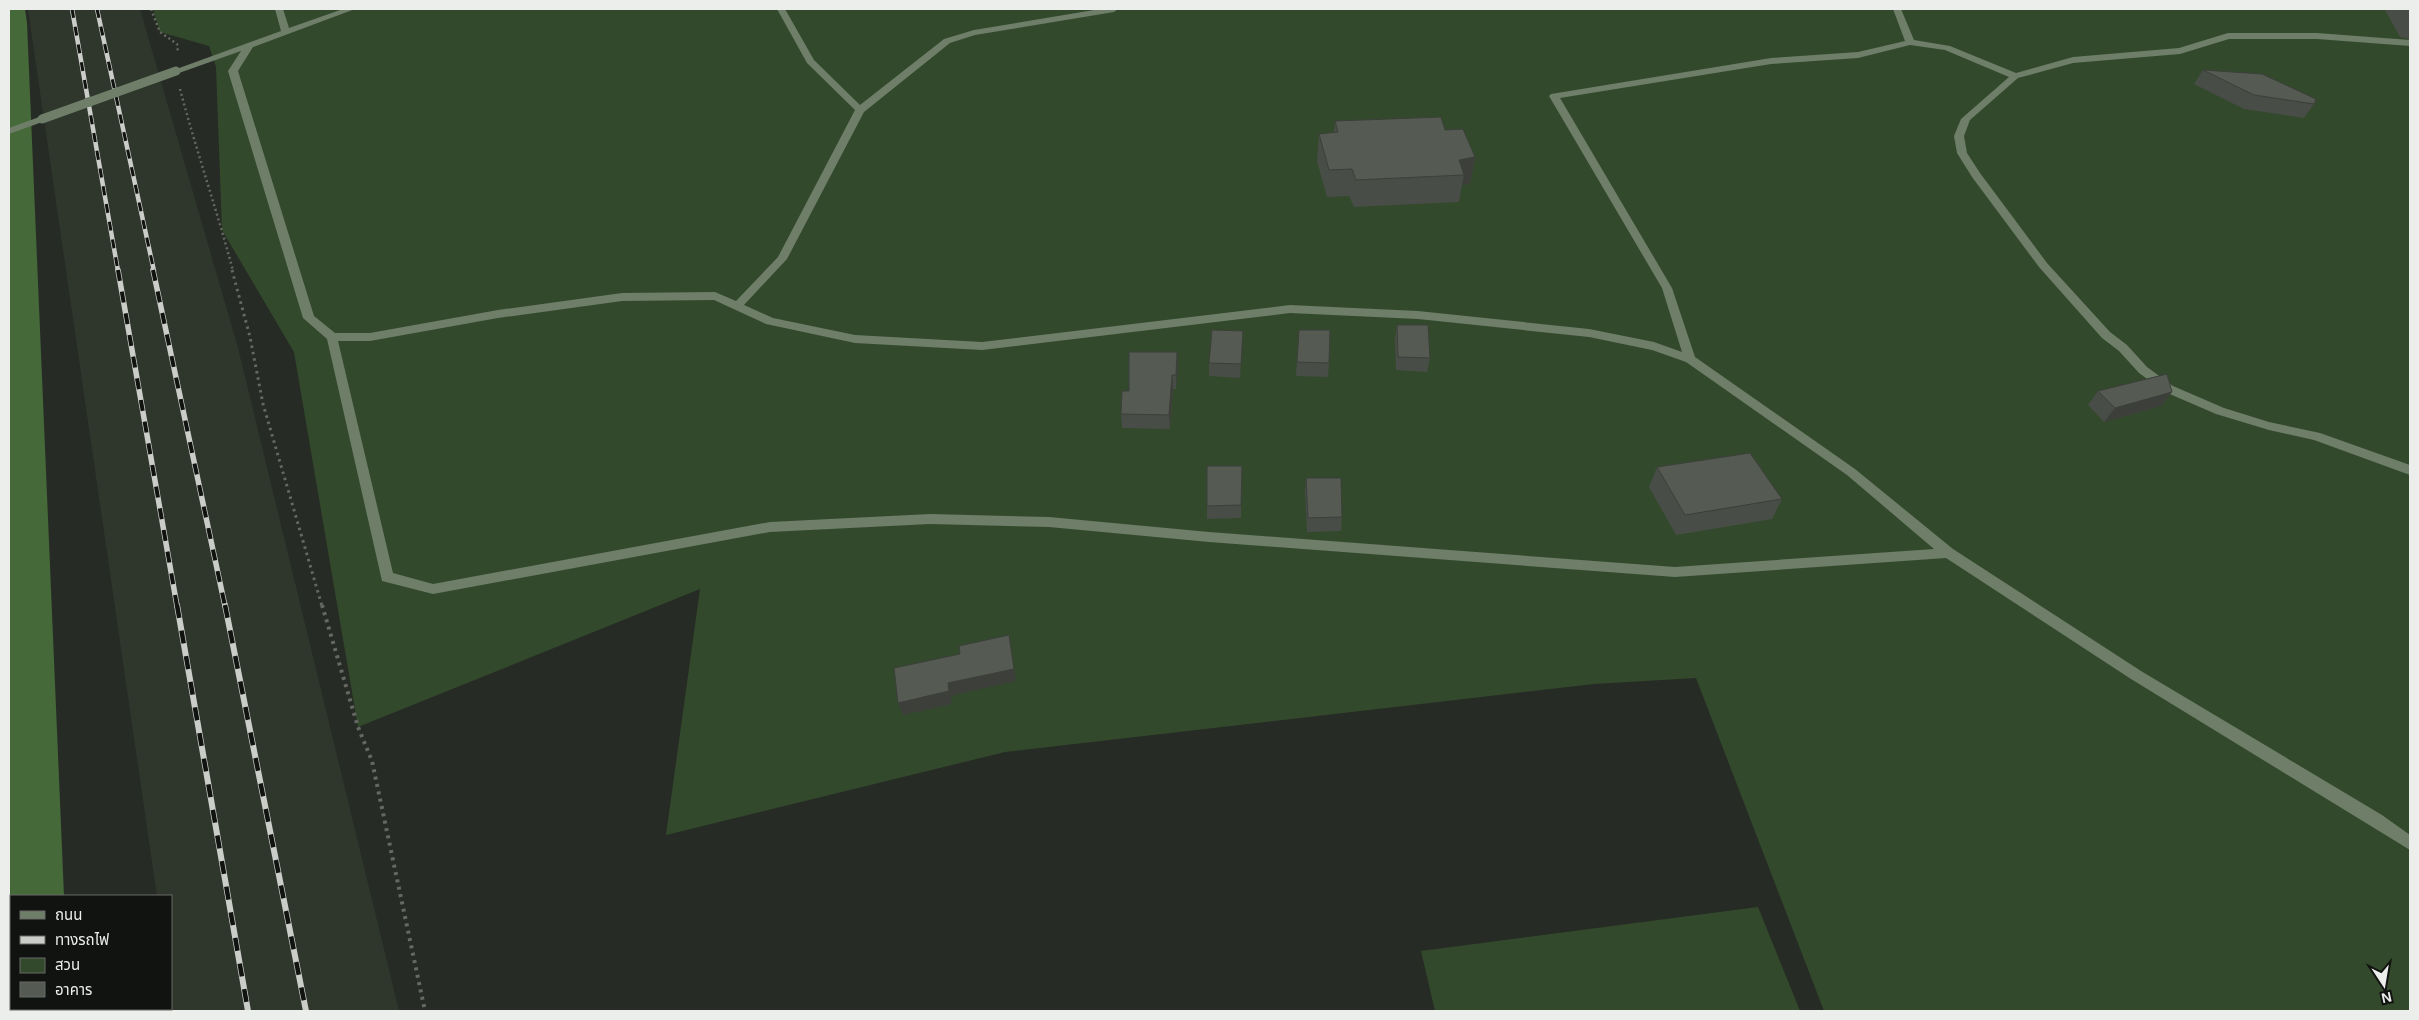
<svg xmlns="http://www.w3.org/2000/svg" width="2419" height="1020" viewBox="0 0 2419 1020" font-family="Helvetica,'Noto Sans Thai',sans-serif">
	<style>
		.built { fill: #2f372c }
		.green { fill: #33492c }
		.forest { fill: #456939 }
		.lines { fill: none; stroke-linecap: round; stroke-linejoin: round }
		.path-far2 { stroke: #656863; stroke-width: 2.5; stroke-dasharray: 2 3; stroke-linecap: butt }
		.path-far1 { stroke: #656863; stroke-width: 3; stroke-dasharray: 2.5 4; stroke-linecap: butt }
		.path { stroke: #656863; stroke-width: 4; stroke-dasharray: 3 4.5; stroke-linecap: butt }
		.minor { fill: #6e7e69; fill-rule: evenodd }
		.rail-far2-casing { stroke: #cacdc8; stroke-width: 4.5 }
		.rail-far1-casing { stroke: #cacdc8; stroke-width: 5.5 }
		.rail-casing { stroke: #cacdc8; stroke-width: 6 }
		.rail-far2 { stroke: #111310; stroke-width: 3; stroke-dasharray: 9; stroke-linecap: butt }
		.rail-far1 { stroke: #111310; stroke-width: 4; stroke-dasharray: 11; stroke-linecap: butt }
		.rail { stroke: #111310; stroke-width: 4.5; stroke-dasharray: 13; stroke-linecap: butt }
		.minor-bridge { stroke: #6e7e69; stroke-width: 9 }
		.wall { fill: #494d47 }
		.shaded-wall { fill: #3c3f3a }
		.building { fill: #555a53; stroke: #3c3f3a }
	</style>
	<rect width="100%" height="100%" fill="#272b25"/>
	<!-- built -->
	<path class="built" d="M28 9H140L238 348 399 1011H173L171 997V896H157Z"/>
	<!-- green -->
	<g class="green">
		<path d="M153 9H2410V1011H1824L1696 678 1594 684 1005 752 666 835 700 589 358 727 294 352 222 230 216 67 209 46 160 32Z"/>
		<path d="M1758 907 1800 1011H1435L1421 951Z"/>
	</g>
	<!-- forest -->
	<path class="forest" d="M9 9H25L27 23 64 896H11V1009H68L69 1011H9Z"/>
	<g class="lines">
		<!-- path-far2 -->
		<g class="path-far2">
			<path d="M151 9 160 32 177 44 178 53"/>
			<path d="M180 89C196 150 217 210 233 271"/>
		</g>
		<!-- path-far1 -->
		<path class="path-far1" d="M232 270 250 337 263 404 322 606"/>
		<!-- path -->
		<path class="path" d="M322 605 358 727 372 761 425 1011"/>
		<!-- minor -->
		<g class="minor">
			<path d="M275 9H283L289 28 343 9H355L253 47 238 71 314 316 335 333H370L498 310 622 293 715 292 736 301 778 257 855 110 807 63 777 9H785L814 60 860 105 944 39 974 30 1100 9H1118L1114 12 975 35 950 43 864 112 787 259 744 305 773 318 855 335 982 342 1290 305 1418 311 1589 329 1654 342 1682 352 1662 288 1549 96 1551 94 1771 58 1858 52 1905 41 1893 9H1901L1914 40 1950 46 2016 73 2073 57 2179 48 2228 33H2317L2410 40V46L2317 39H2229L2180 54 2073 63 2018 78 1970 120 1964 136 1967 153 1980 173 2047 263 2110 332 2127 345 2147 367 2173 386 2224 408 2269 422 2320 433 2410 465V475L2314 440 2269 430 2216 414 2165 392 2139 373 2119 351 2102 338 2039 267 1972 177 1957 153 1954 136 1961 119 2009 77 1945 50 1910 45 1858 58 1771 64 1560 98 1672 288 1695 357 1855 469 1953 549 2141 671 2382 815 2410 835V850L2131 679 1946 558 1675 577 1209 542 1049 527 930 524 770 532 433 594 382 581 327 339 303 318 228 71 241 51 179 73 176 74 171 71 281 31ZM714 300 766 324 855 343 982 350 1290 313 1418 319 1589 337 1652 350 1686 362 1847 475 1934 549 1675 567 1209 532 1049 517 930 514 770 522 433 584 393 573 338 341H370L498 318 622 301Z"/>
			<path d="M42 116 45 117V121L9 134V128Z"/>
		</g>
		<defs>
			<g id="rail-far2">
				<path d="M72 9 118 271"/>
				<path d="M97 9 154 271"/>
			</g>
			<g id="rail-far1">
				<path d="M118 270 177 606"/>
				<path d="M153 270 225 606"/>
			</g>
			<g id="rail">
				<path d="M177 605 248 1011"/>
				<path d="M225 605 306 1011"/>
			</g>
		</defs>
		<!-- rail-far2 casing -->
		<use href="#rail-far2" class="rail-far2-casing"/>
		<!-- rail-far1 casing -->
		<use href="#rail-far1" class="rail-far1-casing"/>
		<!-- rail casing -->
		<use href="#rail" class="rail-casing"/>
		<!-- rail-far2 -->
		<use href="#rail-far2" class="rail-far2"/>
		<!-- rail-far1 -->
		<use href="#rail-far1" class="rail-far1"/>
		<!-- rail -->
		<use href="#rail" class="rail"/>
		<!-- minor-bridge -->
		<path class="minor-bridge" d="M42 119 176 71"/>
	</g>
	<!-- wall -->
	<g class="wall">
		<path d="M2383 9H2410V39L2400 37 2385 10Z"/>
		<path d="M2203 70 2314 104 2304 118 2244 109 2194 84Z"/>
		<path d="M1335 121 1475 157 1470 184 1462 185 1459 202 1354 207 1349 196 1327 197 1317 161 1319 134 1334 132Z"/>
		<path d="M1397 325 1430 358 1427 372 1396 370 1395 339Z"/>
		<path d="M1299 330 1329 363 1328 377 1296 376Z"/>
		<path d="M1243 331 1240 378 1209 376V363Z"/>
		<path d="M1177 352 1178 366 1176 389H1173L1170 429 1122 428 1121 414 1129 391Z"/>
		<path d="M2098 391 2161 406 2104 422 2088 405Z"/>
		<path d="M1207 466 1241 505V518L1207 519Z"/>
		<path d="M1657 467 1782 499 1772 519 1676 535 1649 487Z"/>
		<path d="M1306 478 1342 517 1341 531 1307 532 1305 491Z"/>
	</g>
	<!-- shaded-wall -->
	<g class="shaded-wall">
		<path d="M1475 157 1470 184 1462 185 1464 175 1459 160Z"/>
		<path d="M1243 331V345L1240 378 1241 364Z"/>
		<path d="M1177 352 1178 366 1176 389V375Z"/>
		<path d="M1172 375 1173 389 1170 429 1169 415Z"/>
		<path d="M2172 392 2161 406 2104 422 2115 408Z"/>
		<path d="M1009 635 1016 681 951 696 952 704 903 715 898 703 948 683Z"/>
	</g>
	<!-- building -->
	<g class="building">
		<path d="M2203 70 2262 74 2316 99 2314 104 2254 95Z"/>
		<path d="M1441 117 1445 130 1463 129 1475 157 1459 160 1464 175 1356 180 1352 169 1329 170 1319 134 1338 132 1335 121Z"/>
		<path d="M1397 325H1428L1430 358 1398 357Z"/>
		<path d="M1212 330 1243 331 1241 364 1209 363Z"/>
		<path d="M1299 330H1330L1329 363 1297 362Z"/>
		<path d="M1129 352H1177L1176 375H1172L1169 415 1121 414 1122 391H1129Z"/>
		<path d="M2167 374 2172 392 2115 408 2098 391Z"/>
		<path d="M1750 453 1782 499 1685 515 1657 467Z"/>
		<path d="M1207 466H1242L1241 505 1207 506Z"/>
		<path d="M1306 478H1341L1342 517 1308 518Z"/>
		<path d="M1009 635 1014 669 948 683 949 691 898 703 894 668 960 654 959 646Z"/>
	</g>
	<!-- border -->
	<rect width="2419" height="1020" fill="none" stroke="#ebeeea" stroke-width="20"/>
	<!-- legend -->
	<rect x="10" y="895" width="162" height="115" fill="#111310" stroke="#686b67"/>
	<rect x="20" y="911" width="25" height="8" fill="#6e7e69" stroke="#686b67"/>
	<text x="55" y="920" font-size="15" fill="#ebeeea">ถนน</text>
	<rect x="20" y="936" width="25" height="8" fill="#cacdc8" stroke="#686b67"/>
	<text x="55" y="945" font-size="15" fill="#ebeeea">ทางรถไฟ</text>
	<rect x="20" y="958" width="25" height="15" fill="#33492c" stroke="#686b67"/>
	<text x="55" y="970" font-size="15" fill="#ebeeea">สวน</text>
	<rect x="20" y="982" width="25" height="15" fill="#555a53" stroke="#686b67"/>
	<text x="55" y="995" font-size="15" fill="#ebeeea">อาคาร</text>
	<!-- north arrow -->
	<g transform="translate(2384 985) rotate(168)" stroke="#111310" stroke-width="4" paint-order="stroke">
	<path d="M0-4L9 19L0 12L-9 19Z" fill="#ebeeea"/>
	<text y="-8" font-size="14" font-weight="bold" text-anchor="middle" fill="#ebeeea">N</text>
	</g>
</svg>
